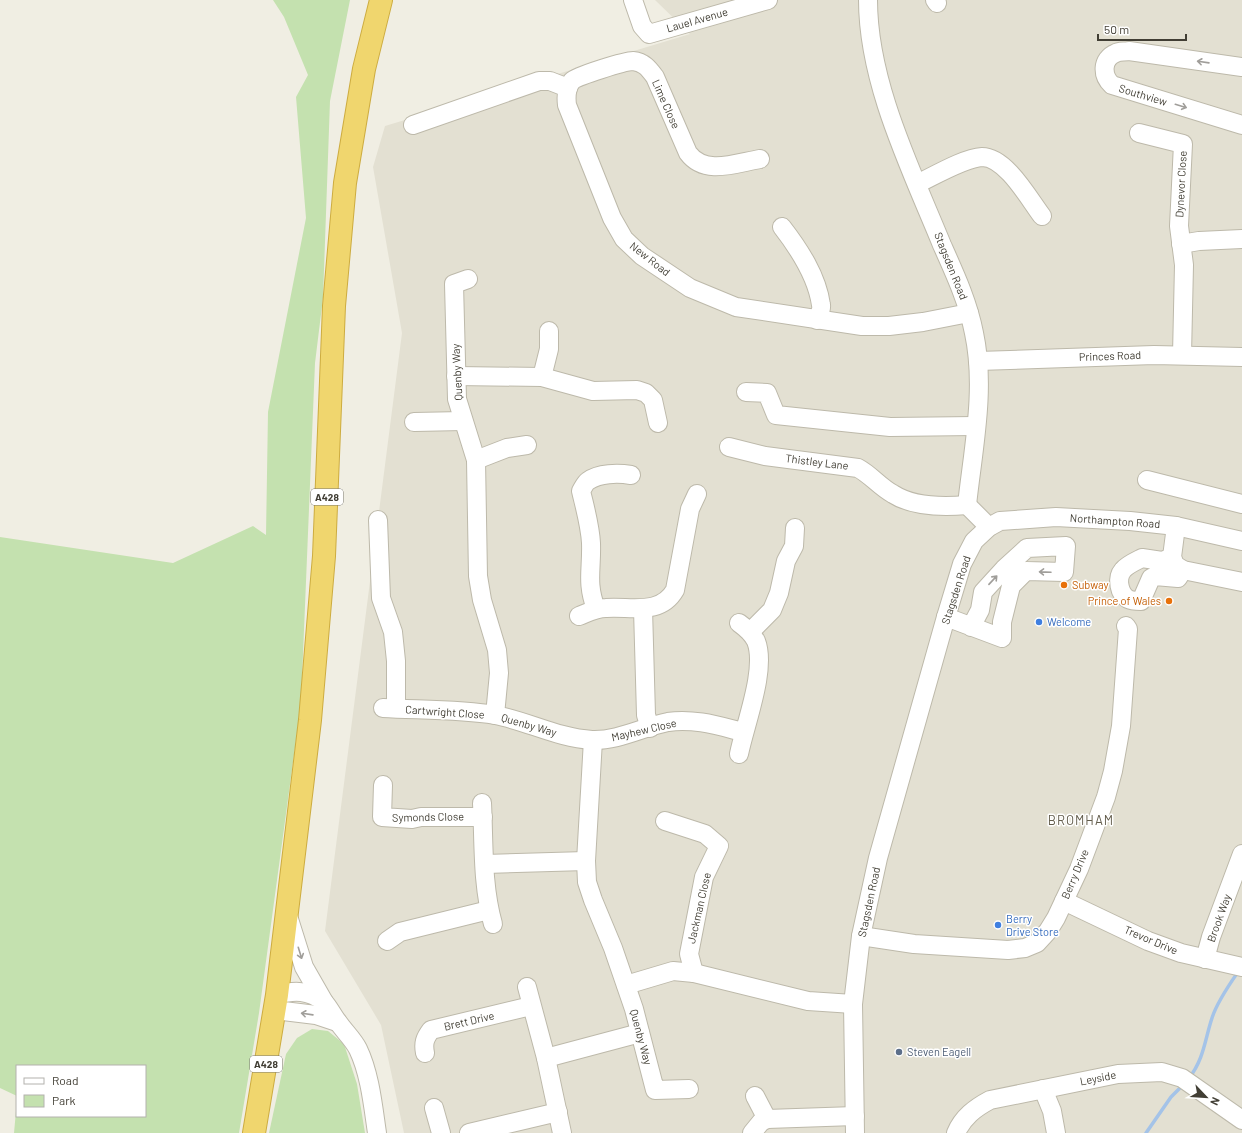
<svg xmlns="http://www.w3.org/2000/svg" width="1242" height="1133" viewBox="0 0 1242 1133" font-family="Barlow,sans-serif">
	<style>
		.residential { fill: #e3e0d2 }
		.green { fill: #c4e1af }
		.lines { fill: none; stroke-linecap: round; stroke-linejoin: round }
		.stream { stroke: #a4c3e8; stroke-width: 3.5 }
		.minor-casing { stroke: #bdb9aa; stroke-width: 20 }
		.highway-casing { stroke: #cdac40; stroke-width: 24 }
		.minor { stroke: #fff; stroke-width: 18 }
		.highway { stroke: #f0d66e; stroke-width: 22 }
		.oneway { stroke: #a09e9a }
		.food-dot { fill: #e8710a; stroke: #fff; stroke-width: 1.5 }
		.shop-dot { fill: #3f7fe0; stroke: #fff; stroke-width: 1.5 }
		.service-dot { fill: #5c6f8a; stroke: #fff; stroke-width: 1.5 }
		.labels { text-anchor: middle; stroke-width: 3; stroke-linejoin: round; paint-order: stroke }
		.shield { fill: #fff; stroke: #7a7871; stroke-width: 1 }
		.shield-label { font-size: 10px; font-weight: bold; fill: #413e34 }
		.street-label { font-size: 11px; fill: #413e34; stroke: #fff }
		.food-label { font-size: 11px; fill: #c56008; stroke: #fff; text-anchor: start }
		.shop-label { font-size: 11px; fill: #366cbe; stroke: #fff; text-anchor: start }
		.service-label { font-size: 11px; fill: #4e5e75; stroke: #fff; text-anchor: start }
		.quarter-label { font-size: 13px; letter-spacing: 1px; fill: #635d4c; stroke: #fff }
	</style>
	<rect width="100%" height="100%" fill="#f0eee3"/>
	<!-- residential -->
	<path class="residential" d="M655 0H1242V1133H404L381 1025 325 931 402 333 373 167 385 126 690 34Z"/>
	<!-- green -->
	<g class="green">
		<path d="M273 0H350L330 101 323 298 315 363 301 703 259 1013 239 1133H14L17 1100V1116H145V1066H17V1096L0 1088V537L173 563 253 526 266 535 268 412 306 218 296 97 308 75 284 17Z"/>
		<path d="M312 1029 328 1031 344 1044 357 1084 365 1133H269L286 1054 297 1038Z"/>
	</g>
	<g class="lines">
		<!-- stream -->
		<g class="stream">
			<path d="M1189 1078C1204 1059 1205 1039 1212 1018 1217 1002 1229 985 1238 972"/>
			<path d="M1146 1133 1171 1097 1183 1085"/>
		</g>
		<defs>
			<g id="minor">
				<path d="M633 0 642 26 649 34 768 0"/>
				<path d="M868 0C868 83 911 169 942 245 955 274 968 302 974 333 986 389 973 449 967 505"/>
				<path d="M935 0 937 3"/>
				<path d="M1242 67 1129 51C1125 52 1119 51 1116 53 1101 59 1102 76 1112 85L1242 125"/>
				<path d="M413 125 539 81H550L568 88"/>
				<path d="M1139 133 1183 144 1179 226 1184 265 1182 355"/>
				<path d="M760 159C736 163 705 176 688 153L655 77C649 69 644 62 633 61 625 61 577 76 572 81 566 88 566 97 567 105L612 218 624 239 642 256 690 288 736 307 862 326H889L923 322 969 313"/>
				<path d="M917 184C934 176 964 158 982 157 1006 157 1029 199 1042 216"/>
				<path d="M782 227C799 249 817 276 821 305 822 309 819 315 817 320"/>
				<path d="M1181 244 1199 241 1242 239"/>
				<path d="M468 279 454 284 457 399 476 460 478 576 482 600 497 650 499 673 495 715"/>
				<path d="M978 361 1154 355 1242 357"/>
				<path d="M456 376 542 377 593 391 637 390 646 393 653 400 658 423"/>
				<path d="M542 377 549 349V331"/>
				<path d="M746 392 767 393 776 415 890 427 975 426"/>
				<path d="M414 422 463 421"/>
				<path d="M729 447 765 456 858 468C871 475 880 487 893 494 913 507 944 507 967 505"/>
				<path d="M476 460 507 448 527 445"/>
				<path d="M1147 480 1242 504"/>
				<path d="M967 505 989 527"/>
				<path d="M378 520 381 598 393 632 396 661V708"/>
				<path d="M1176 526 1172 557 1175 565 1183 570 1242 582"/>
				<path d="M1172 557 1162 561 1142 558C1136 561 1127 565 1123 570 1116 578 1119 594 1128 599 1132 601 1136 601 1141 601L1151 578 1155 576 1178 578 1183 570"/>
				<path d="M596 609C586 582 592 570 591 543 590 525 585 508 581 491 583 488 585 483 588 481 599 473 618 473 631 475"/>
				<path d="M643 609 646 715 650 728"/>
				<path d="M579 616C587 613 596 608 606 608 631 606 660 616 675 590L690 509 697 494"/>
				<path d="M946 617 1002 638V622L1011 586 1026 571 1064 572 1066 546 1027 548 1004 569 983 592 980 610 971 627"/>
				<path d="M750 632 772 610 779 593 786 561 794 546 795 528"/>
				<path d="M383 708C418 710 460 709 495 715 527 721 558 738 592 740 618 741 643 727 668 722 694 718 719 726 743 732"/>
				<path d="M593 740 586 861 587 882 593 900 613 948 634 1009 655 1090 689 1089"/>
				<path d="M739 754C745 724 767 669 756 641 752 633 746 628 739 623"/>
				<path d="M383 785 382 817 412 819 421 817H483"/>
				<path d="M482 803C484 843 482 885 493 924"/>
				<path d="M665 821 705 834 719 846 704 877 689 954 694 973"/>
				<path d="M485 864 586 861"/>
				<path d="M1064 901 1148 941 1181 953 1242 967"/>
				<path d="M288 916 304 967 324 1002"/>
				<path d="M861 936 914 944 1008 950 1025 948 1037 943 1048 931 1056 918 1079 869 1106 797 1113 771 1121 726 1128 629 1126 626"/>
				<path d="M387 941 400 932 489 910"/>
				<path d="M1205 959 1211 937 1242 854"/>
				<path d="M626 985 673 971 694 973 808 1001 853 1004"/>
				<path d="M527 987 546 1058 562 1133"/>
				<path d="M277 995C294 990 309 990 324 1002 329 1007 333 1016 338 1022 344 1031 353 1039 358 1049 370 1074 373 1106 377 1133"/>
				<path d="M275 1010 316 1015 337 1022"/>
				<path d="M425 1053C423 1043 425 1038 431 1030L531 1006"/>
				<path d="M546 1058 640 1033"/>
				<path d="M1043 1089 1052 1111 1056 1133"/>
				<path d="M755 1096 767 1119"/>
				<path d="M434 1108 441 1133"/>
				<path d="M469 1133 558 1112"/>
				<path d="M752 1133 761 1122 767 1119 855 1116"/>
				<path d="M855 1133 853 1004 861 936 878 858 946 617 962 564 974 541 989 527 1000 521 1056 517 1130 521 1176 526 1242 541"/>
				<path d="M956 1133C963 1117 975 1108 990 1100L1118 1074 1162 1072 1182 1078 1242 1120"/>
			</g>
			<path id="highway" d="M254 1133 277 995 310 720 324 556 334 306 345 183 364 69 381 0"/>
		</defs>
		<!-- minor casing -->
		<use href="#minor" class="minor-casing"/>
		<!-- highway casing -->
		<use href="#highway" class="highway-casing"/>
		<!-- minor -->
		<use href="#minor" class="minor"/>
		<!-- highway -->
		<use href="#highway" class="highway"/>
	</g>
	<!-- one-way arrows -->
	<defs><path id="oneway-shaft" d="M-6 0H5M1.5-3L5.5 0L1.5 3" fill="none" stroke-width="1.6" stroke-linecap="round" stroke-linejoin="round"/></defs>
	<g class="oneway">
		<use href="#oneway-shaft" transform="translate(1203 62) rotate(-172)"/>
		<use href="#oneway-shaft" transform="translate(1181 106) rotate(17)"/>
		<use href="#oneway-shaft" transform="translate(1045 572) rotate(-178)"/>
		<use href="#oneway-shaft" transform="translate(993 580) rotate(-47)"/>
		<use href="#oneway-shaft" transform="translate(300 953) rotate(73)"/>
		<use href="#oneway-shaft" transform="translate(307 1014) rotate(-172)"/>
	</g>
	<!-- markers -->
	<g class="food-dot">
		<circle cx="1064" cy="585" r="4"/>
		<circle cx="1169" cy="601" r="4"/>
	</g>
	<g class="shop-dot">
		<circle cx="1039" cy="622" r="4"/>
		<circle cx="998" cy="925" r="4"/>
	</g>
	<circle class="service-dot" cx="899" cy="1052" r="4"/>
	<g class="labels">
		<!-- shield labels -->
		<g class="shield">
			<rect x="311" y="489" width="32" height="16" rx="3"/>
			<rect x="250" y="1056" width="32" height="16" rx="3"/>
		</g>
		<g class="shield-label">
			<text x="327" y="501">A428</text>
			<text x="266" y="1068">A428</text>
		</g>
		<!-- street labels -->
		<g class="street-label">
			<text transform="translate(697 20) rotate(-16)" y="4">Lauel Avenue</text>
			<text transform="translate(1143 95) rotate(17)" y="4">Southview</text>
			<text transform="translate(666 104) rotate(66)" y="4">Lime Close</text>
			<text transform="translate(1181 184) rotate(-87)" y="4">Dynevor Close</text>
			<text transform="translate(650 259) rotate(38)" y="4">New Road</text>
			<text transform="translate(951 266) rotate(68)" y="4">Stagsden Road</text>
			<text transform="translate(1110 356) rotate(-2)" y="4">Princes Road</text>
			<text transform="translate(457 372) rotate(-93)" y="4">Quenby Way</text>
			<text transform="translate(817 462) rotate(7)" y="4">Thistley Lane</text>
			<text transform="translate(1115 521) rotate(4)" y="4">Northampton Road</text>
			<text transform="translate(956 590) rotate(-72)" y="4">Stagsden Road</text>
			<text transform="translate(445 712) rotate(4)" y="4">Cartwright Close</text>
			<text transform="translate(529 725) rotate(16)" y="4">Quenby Way</text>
			<text transform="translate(644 730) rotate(-13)" y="4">Mayhew Close</text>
			<text transform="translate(428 817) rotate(-1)" y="4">Symonds Close</text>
			<text transform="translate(1075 874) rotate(-67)" y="4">Berry Drive</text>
			<text transform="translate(869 902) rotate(-78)" y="4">Stagsden Road</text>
			<text transform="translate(699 908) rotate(-77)" y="4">Jackman Close</text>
			<text transform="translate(1219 918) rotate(-70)" y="4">Brook Way</text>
			<text transform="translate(1151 940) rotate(23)" y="4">Trevor Drive</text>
			<text transform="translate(469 1021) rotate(-13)" y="4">Brett Drive</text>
			<text transform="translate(641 1037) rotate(75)" y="4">Quenby Way</text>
			<text transform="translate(1098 1078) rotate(-11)" y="4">Leyside</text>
		</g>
		<!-- food labels -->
		<g class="food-label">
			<text x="1072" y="589">Subway</text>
			<text x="1161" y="605" text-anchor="end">Prince of Wales</text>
		</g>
		<!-- shop labels -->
		<g class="shop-label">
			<text x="1047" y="626">Welcome</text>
			<text x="1006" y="923">Berry<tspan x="1006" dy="13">Drive Store</tspan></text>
		</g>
		<!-- service labels -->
		<g class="service-label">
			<text x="907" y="1056">Steven Eagell</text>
		</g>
		<!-- quarter labels -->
		<g class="quarter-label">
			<text x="1081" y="825">BROMHAM</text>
		</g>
	</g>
	<!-- legend -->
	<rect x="16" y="1065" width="130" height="52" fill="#ffffff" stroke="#b3b2ae"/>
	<rect x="24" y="1078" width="20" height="6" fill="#ffffff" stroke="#b3b2ae"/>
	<text x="52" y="1085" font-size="12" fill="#413e34">Road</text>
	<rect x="24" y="1095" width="20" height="12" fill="#c4e1af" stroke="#b3b2ae"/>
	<text x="52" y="1105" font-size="12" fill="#413e34">Park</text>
	<!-- north arrow -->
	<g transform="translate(1206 1097) rotate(115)" stroke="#ffffff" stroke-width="3" paint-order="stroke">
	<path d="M0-3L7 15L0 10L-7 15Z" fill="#413e34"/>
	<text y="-6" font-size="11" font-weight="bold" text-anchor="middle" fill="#413e34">N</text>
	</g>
	<!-- scale -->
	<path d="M1098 34v6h88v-6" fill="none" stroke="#413e34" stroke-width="2"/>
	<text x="1104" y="34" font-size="12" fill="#413e34" stroke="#ffffff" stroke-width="3" paint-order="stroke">50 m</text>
</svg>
